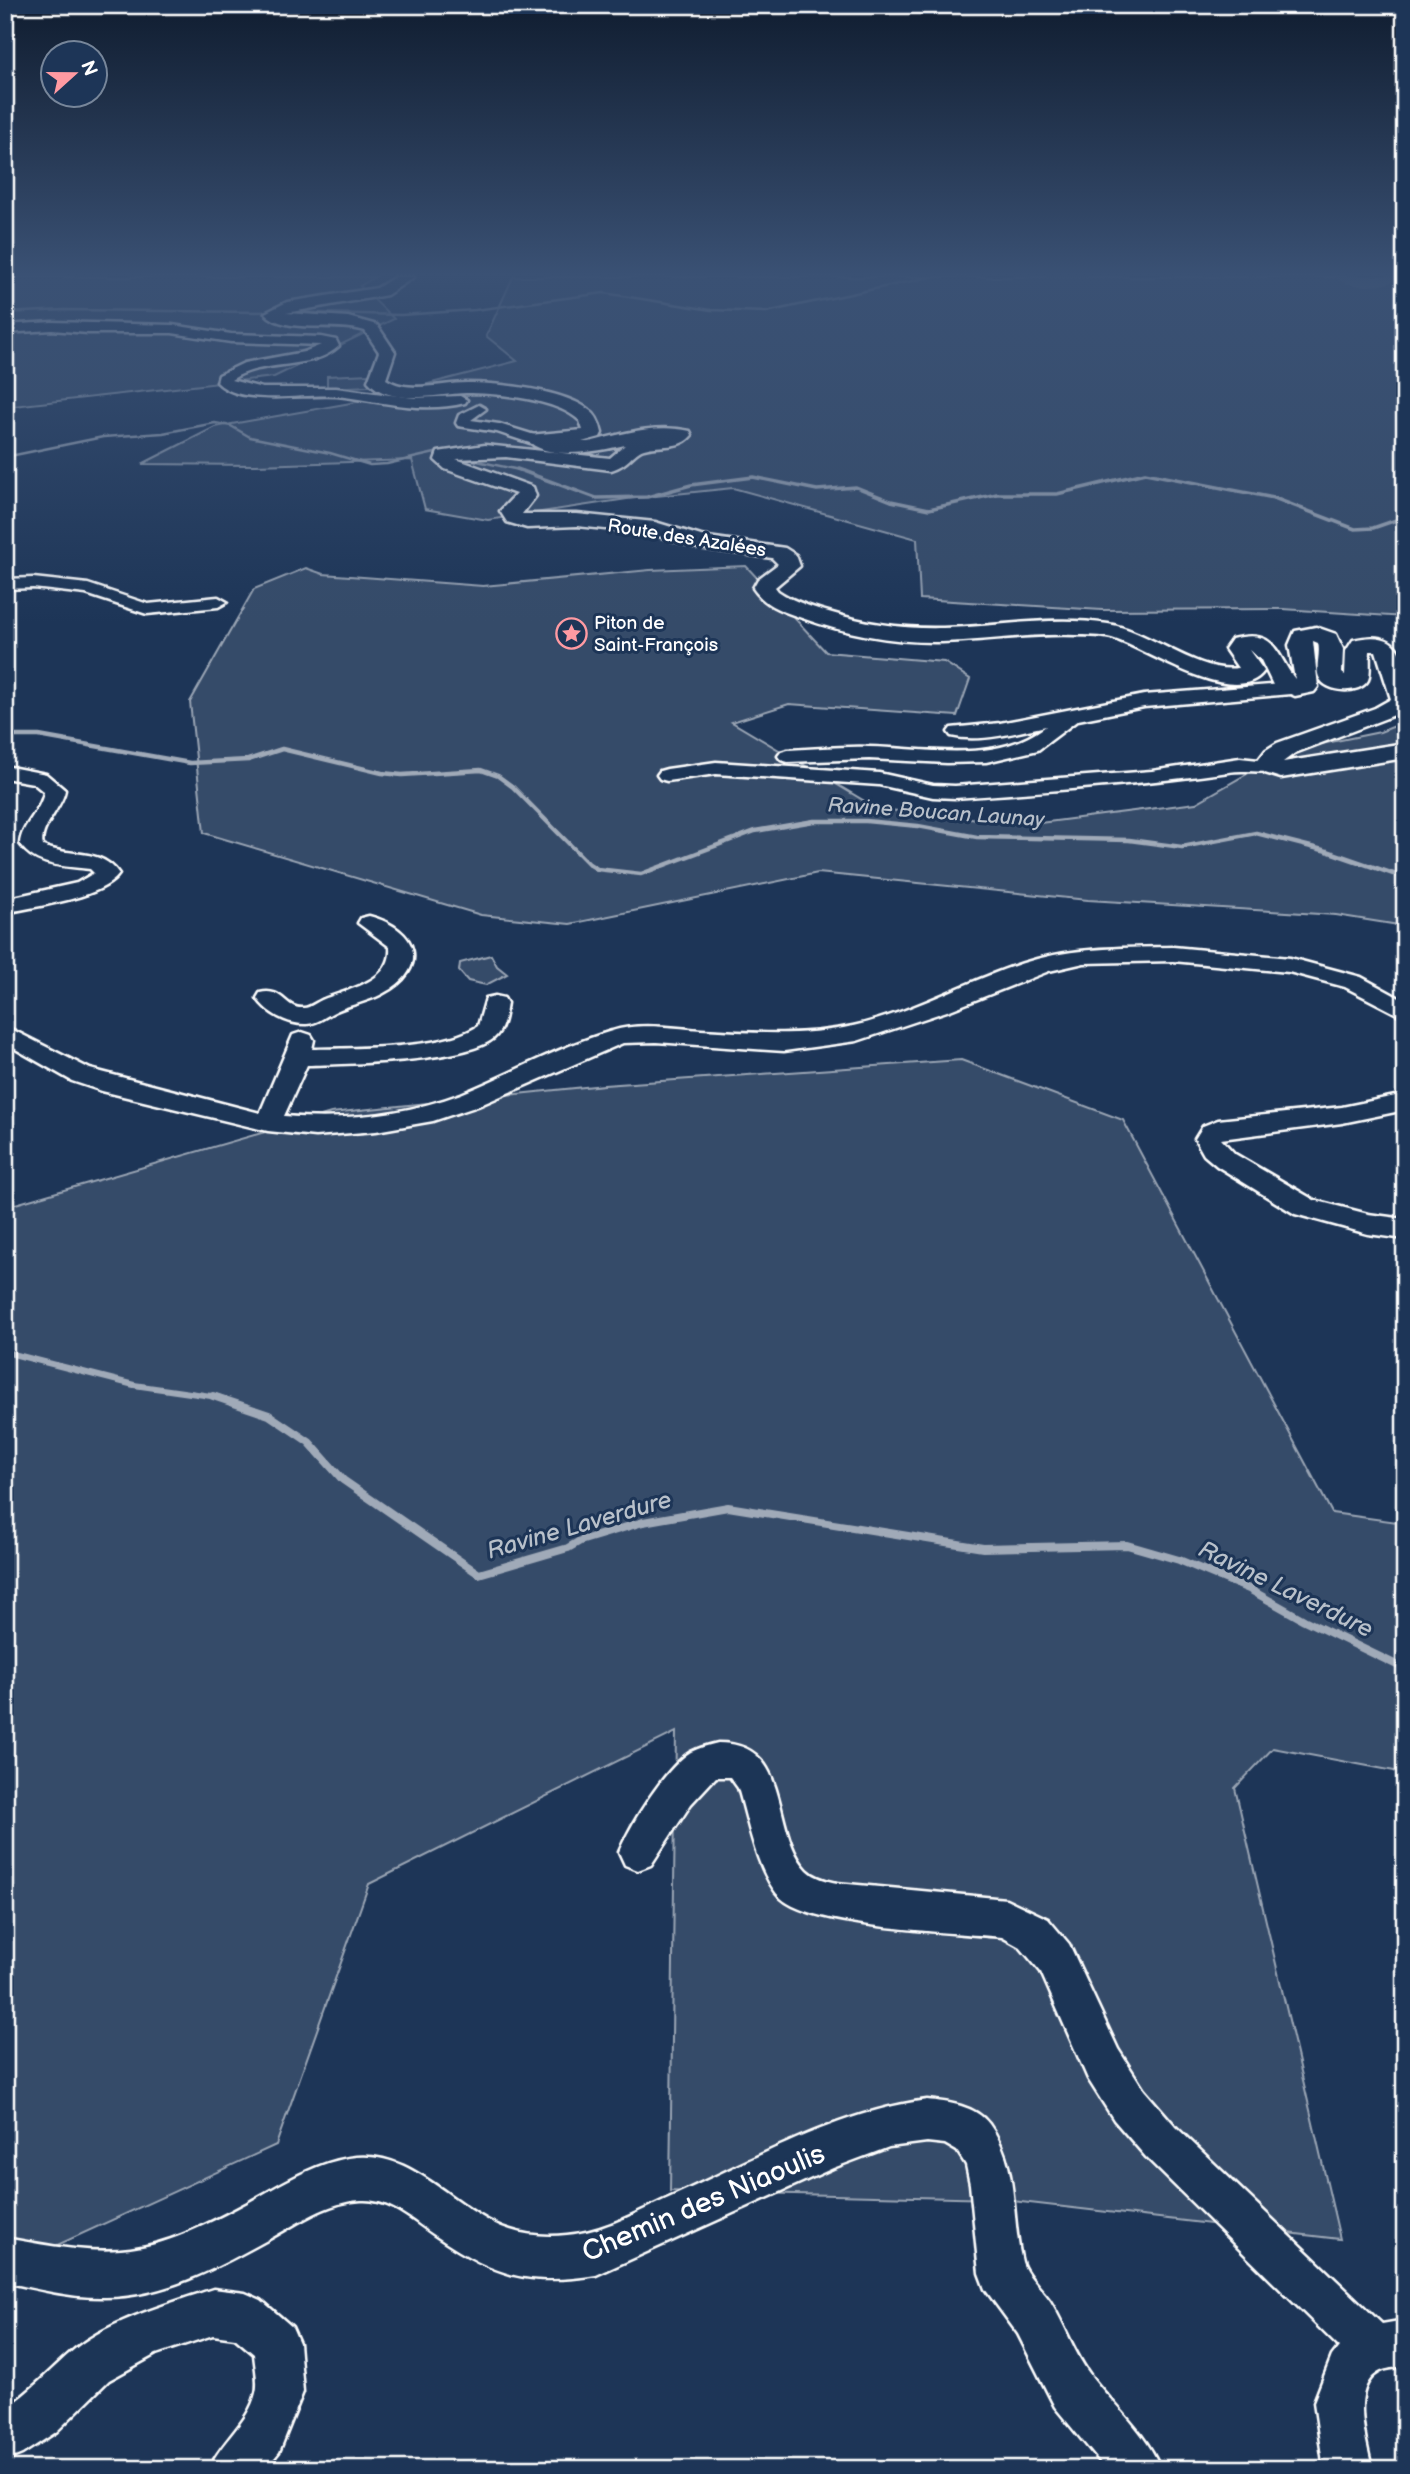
<svg xmlns="http://www.w3.org/2000/svg" width="1410" height="2474" viewBox="0 0 1410 2474" font-family="'Balsamiq Sans',sans-serif">
	<style>
		.green { fill: #364b69; stroke: #9aa5b4; stroke-width: 2 }
		.lines { fill: none; stroke-linecap: round; stroke-linejoin: round }
		.stream-far4 { stroke: #a0aab8; stroke-width: 2.5 }
		.stream-far3 { stroke: #a0aab8; stroke-width: 3.5 }
		.stream-far2 { stroke: #a0aab8; stroke-width: 4.5 }
		.stream-far1 { stroke: #a0aab8; stroke-width: 6 }
		.stream { stroke: #a0aab8; stroke-width: 8 }
		.river { fill: #617289; fill-rule: evenodd }
		.minor-casing { stroke: #fff; stroke-width: 5 }
		.major-casing { stroke: #fff; stroke-width: 5 }
		.minor { fill: #1d3557; fill-rule: evenodd }
		.major { fill: #1d3557; fill-rule: evenodd }
		.labels { text-anchor: middle; stroke-width: 6; stroke-linejoin: round; paint-order: stroke }
		.far-street-label { font-size: 19px; fill: #fff; stroke: #1d3557 }
		.far-poi-label { font-size: 19px; fill: #fff; stroke: #1d3557; text-anchor: start }
		.far-water-label { font-size: 21px; font-style: italic; fill: #b8c0ca; stroke: #1d3557 }
		.water-label { font-size: 24px; font-style: italic; fill: #b8c0ca; stroke: #1d3557 }
		.near-street-label { font-size: 28px; fill: #fff; stroke: #1d3557 }
	</style>
	<rect width="100%" height="100%" fill="#1d3557"/>
	<filter id="ink" filterUnits="userSpaceOnUse"><feTurbulence type="fractalNoise" baseFrequency=".0143" numOctaves="2"/><feDisplacementMap in="SourceGraphic" scale="14" xChannelSelector="R" yChannelSelector="G"/><feConvolveMatrix kernelMatrix="1 2 1 2 8 2 1 2 1" color-interpolation-filters="sRGB"/></filter>
	<g filter="url(#ink)">
		<!-- green -->
		<g class="green">
			<path d="M5 277H375L360 286 394 319 274 377 5 407Z"/>
			<path d="M513 277H1405V617L1283 609 1102 610 920 599 917 539 733 488 627 499 488 520 425 509 412 460 256 465 142 464 215 427 362 401 517 361 486 336Z"/>
			<path d="M370 374 371 386 327 388V376Z"/>
			<path d="M746 566 826 652 944 662 970 679 957 716 789 704 732 722 878 809 1032 824 1196 803 1287 751 1380 732 1405 722V926L1336 915 1088 900 818 873 570 924 481 915 204 833 190 702 254 589 306 568 323 574 483 586 650 570Z"/>
			<path d="M491 955 497 966 507 974 486 985 468 981 459 971 460 963Z"/>
			<path d="M961 1060 1123 1120 1332 1513 1405 1523V1773L1273 1748 1235 1788 1340 2239 995 2199 670 2191 676 1732 369 1884 276 2145 5 2269V1207L331 1113 604 1085Z"/>
		</g>
		<g class="lines">
			<!-- stream-far4 -->
			<g class="stream-far4">
				<path d="M284 312 401 315 475 310 604 293 711 310 766 312 931 277"/>
				<path d="M5 313 64 310 273 312"/>
				<path d="M5 457 103 437 163 433 215 423 231 426 250 437 330 453 370 465 387 464 435 453 446 454"/>
				<path d="M463 458 524 471"/>
			</g>
			<!-- stream-far3 -->
			<path class="stream-far3" d="M517 469 596 498 647 497 691 485 753 477 817 490 856 487 891 501 929 509 997 494H1057L1145 473 1274 498 1355 529 1373 528 1405 517"/>
			<!-- stream-far2 -->
			<path class="stream-far2" d="M5 736H39L190 763 248 760 282 749 382 773 402 775 481 770 498 776 513 787 589 864 597 869 641 874 755 831 814 821H866L918 826 977 837 1129 840 1182 847 1256 833 1327 851 1405 878"/>
			<!-- stream-far1 -->
			<path class="stream-far1" d="M5 1352 134 1385 218 1397"/>
			<!-- stream -->
			<path class="stream" d="M213 1396 269 1415 309 1442 343 1480 479 1574 568 1548 580 1541 643 1522 728 1507 983 1548 1127 1545 1179 1560 1249 1589 1304 1620 1405 1669"/>
			<!-- river -->
			<path class="river" d="M1335 277H1399C1388 289 1346 289 1335 277Z"/>
			<defs>
				<g id="minor">
					<path d="M52 322 172 325 231 334 321 337 336 340 339 346C311 372 262 358 231 380L262 388H336L414 398 460 396 467 400 465 403C422 414 380 401 337 396 305 393 241 407 217 382L219 375 244 363 304 352 321 345 231 342 172 333H88L52 330 5 333V325Z"/>
					<path d="M479 405 486 409 471 420 499 424 541 437 544 440 536 445 497 432 458 426 456 423 459 415Z"/>
					<path d="M33 578 88 584 148 604 218 597 227 602 218 607 147 614 86 594 33 588 5 589V579Z"/>
					<path d="M1295 683 1302 685 1305 689 1302 693 1144 707 1078 720 1038 750 986 762 947 763 869 759 788 762 781 760 778 756 781 752 788 750C815 749 842 746 869 747 928 748 996 765 1046 726 1017 732 980 743 951 736L948 732 951 728 1000 723 1144 695Z"/>
					<path d="M1240 758 1277 762 1280 766 1277 770C1262 774 1245 769 1229 772 1138 785 1047 791 955 798L933 797 879 785 716 774 667 781 660 779 657 775 660 771 667 769 716 762 879 773 933 785 955 786 1152 771Z"/>
					<path d="M5 766 46 774 65 790C62 808 38 829 43 846 71 858 101 847 119 874 102 899 34 906 5 913V899L77 883 94 873 90 869C65 866 35 867 20 844 21 825 41 812 44 792L33 783 5 778Z"/>
					<path d="M369 916C419 929 431 969 382 994 367 1002 351 1004 336 1011 327 1015 317 1024 307 1024 288 1025 267 1013 257 998L260 993C283 987 285 1010 304 1008 310 1008 318 1001 324 999 350 989 393 981 390 947L358 923 361 918Z"/>
					<path d="M1173 947 1290 958 1361 977 1405 1001V1018L1345 987 1289 972 1173 961 1084 963 1049 971 950 1010 857 1041 784 1051 656 1042 623 1043 478 1106 433 1121 376 1131 315 1136 268 1131 102 1091 72 1081 5 1043V1026L90 1069 260 1113 293 1035 302 1032 311 1035 314 1040 312 1049C355 1048 443 1050 478 1026L486 998 495 996 504 998 507 1003C505 1015 504 1029 494 1038 466 1062 346 1064 307 1065L284 1116C343 1121 405 1115 461 1094 511 1074 560 1046 612 1031 639 1022 673 1028 701 1030 752 1033 802 1037 853 1026 917 1012 974 976 1037 959 1082 947 1127 948 1173 947Z"/>
					<path d="M1405 1094V1110L1342 1123 1221 1139 1235 1154 1314 1200 1368 1214 1405 1219V1239L1368 1234 1295 1214 1217 1166 1204 1155 1195 1139 1203 1126 1218 1120 1342 1107Z"/>
					<path d="M718 1743C794 1743 769 1831 807 1870 815 1878 827 1881 837 1883L1006 1899 1048 1919 1069 1944 1118 2049 1144 2090 1176 2127 1382 2324 1405 2320V2366C1398 2367 1389 2368 1383 2370 1347 2384 1367 2442 1372 2469H1324L1314 2402 1332 2356 1339 2347 1146 2157 1114 2120 1088 2079 1041 1972 1020 1947 1002 1937C953 1932 813 1928 781 1898 757 1874 748 1820 738 1788L730 1777H716L691 1804 651 1865 638 1870 625 1865 619 1852C631 1824 665 1768 691 1752 699 1748 709 1745 718 1743Z"/>
					<path d="M927 2100C948 2102 976 2106 989 2124 1020 2167 1010 2215 1022 2262 1026 2276 1042 2289 1050 2301 1065 2325 1074 2354 1091 2376 1114 2406 1146 2433 1161 2469H1106L1055 2407 1018 2334 985 2289 979 2273 970 2184 966 2165 957 2151 945 2144 927 2142 889 2147 833 2168 596 2275C528 2286 493 2275 436 2236 414 2221 390 2198 361 2200 327 2202 298 2223 269 2239 218 2267 164 2297 105 2297 72 2298 38 2289 5 2282V2238C118 2259 146 2258 248 2203 280 2185 313 2164 349 2158 414 2147 454 2212 510 2230 528 2236 548 2237 567 2235 604 2232 638 2212 671 2197 753 2160 837 2112 927 2100Z"/>
					<path d="M213 2289 245 2293 261 2300 292 2327 299 2343 303 2392 279 2452 265 2469H209C221 2441 249 2423 256 2393 259 2382 255 2366 254 2354L235 2338 213 2335 156 2354 109 2380 56 2432 22 2454 5 2461V2409C31 2392 51 2369 75 2349 111 2320 169 2304 213 2289Z"/>
				</g>
				<path id="major" d="M395 277H414L387 295 286 313 348 317 377 325 395 352 386 379C408 394 443 383 467 383 498 383 564 390 589 410 597 415 600 424 602 433L600 437 582 442H589C622 434 655 423 690 431L692 435C680 450 661 444 644 449 632 453 629 465 611 470L506 457 456 459 533 487 536 496 522 514H577L655 522 701 536 785 548 796 555 800 566 775 587 778 591C794 602 814 608 832 613 868 624 905 629 943 628 999 627 1053 615 1108 624 1150 631 1198 674 1238 668L1225 649 1232 639C1276 628 1275 653 1295 679L1289 645 1295 631 1316 627 1336 634 1343 649 1342 673 1345 675 1346 651 1353 640C1410 626 1405 670 1405 711L1295 753 1283 762 1405 743V758L1281 778 1265 773 1256 763 1266 750 1277 743 1375 708 1391 699 1376 651H1370C1369 660 1371 672 1368 680 1360 695 1325 693 1319 677 1315 667 1321 654 1318 643L1313 641 1318 687 1314 692 1295 696 1274 687 1261 660 1249 650 1264 671C1236 711 1144 647 1112 638 1100 635 1087 635 1075 635 1030 633 987 641 942 642 894 643 847 634 802 618 782 611 765 606 753 588L758 579 778 564 772 558 698 548 652 534 577 526 527 528 507 522 500 511 516 494 445 469 435 460 438 452 485 445 610 458 625 445C600 451 545 462 527 439L529 435 583 430 580 421C558 399 496 393 466 393 438 394 389 407 368 381L379 352 365 331C337 321 285 335 265 313L287 302 377 288Z"/>
			</defs>
			<!-- minor casing -->
			<use href="#minor" class="minor-casing"/>
			<!-- major casing -->
			<use href="#major" class="major-casing"/>
			<!-- minor -->
			<use href="#minor" class="minor"/>
			<!-- major -->
			<use href="#major" class="major"/>
		</g>
	</g>
	<!-- sky -->
	<linearGradient id="sky" x2="0" y2="1"><stop stop-color="#101d30"/><stop offset="0.44" stop-color="#3a5174"/><stop offset="1" stop-color="#3a5174" stop-opacity="0"/></linearGradient>
	<rect width="1410" height="623" fill="url(#sky)"/>
	<!-- icons -->
	<defs>
		<symbol id="sight-ring" viewBox="-11 -11 22 22"><circle r="9.5" fill="#1d3557" stroke="#ff9aa2" stroke-width="1.5"/><path d="M0-6L1.8-2.2L6-1.7L2.9 1.2L3.7 5.4L0 3.3L-3.7 5.4L-2.9 1.2L-6-1.7L-1.8-2.2Z" fill="#ff9aa2"/></symbol>
	</defs>
	<g fill-rule="evenodd">
		<use href="#sight-ring" x="554" y="616" width="35" height="35"/>
	</g>
	<g class="labels">
		<!-- far-street labels -->
		<g class="far-street-label">
			<text transform="translate(687 537) rotate(9)" y="7">Route des Azalées</text>
		</g>
		<!-- far-poi labels -->
		<g class="far-poi-label">
			<text x="594" y="629">Piton de<tspan x="594" dy="22">Saint-François</tspan></text>
		</g>
		<!-- far-water labels -->
		<g class="far-water-label">
			<text transform="translate(936 812) rotate(4)" y="7">Ravine Boucan Launay</text>
		</g>
		<!-- water labels -->
		<g class="water-label">
			<text transform="translate(579 1525) rotate(-16)" y="8">Ravine Laverdure</text>
			<text transform="translate(1286 1589) rotate(26)" y="8">Ravine Laverdure</text>
		</g>
		<!-- near-street labels -->
		<g class="near-street-label">
			<text transform="translate(703 2202) rotate(-23)" y="10">Chemin des Niaoulis</text>
		</g>
	</g>
	<!-- margin -->
	<rect width="1410" height="2474" fill="none" stroke="#1d3557" stroke-width="28"/>
	<rect x="14" y="14" width="1382" height="2446" fill="none" stroke="#fff" stroke-width="2.5" filter="url(#ink)"/>
	<!-- north arrow -->
	<g transform="translate(74 74) rotate(69)"><circle r="33" fill="#1d3557" stroke="#77869a" stroke-width="2"/>
	<path d="M0-5L12 26L0 18L-12 26Z" fill="#ff9aa2"/>
	<text y="-10" font-size="19" font-weight="bold" text-anchor="middle" fill="#ffffff">N</text>
	</g>
</svg>
